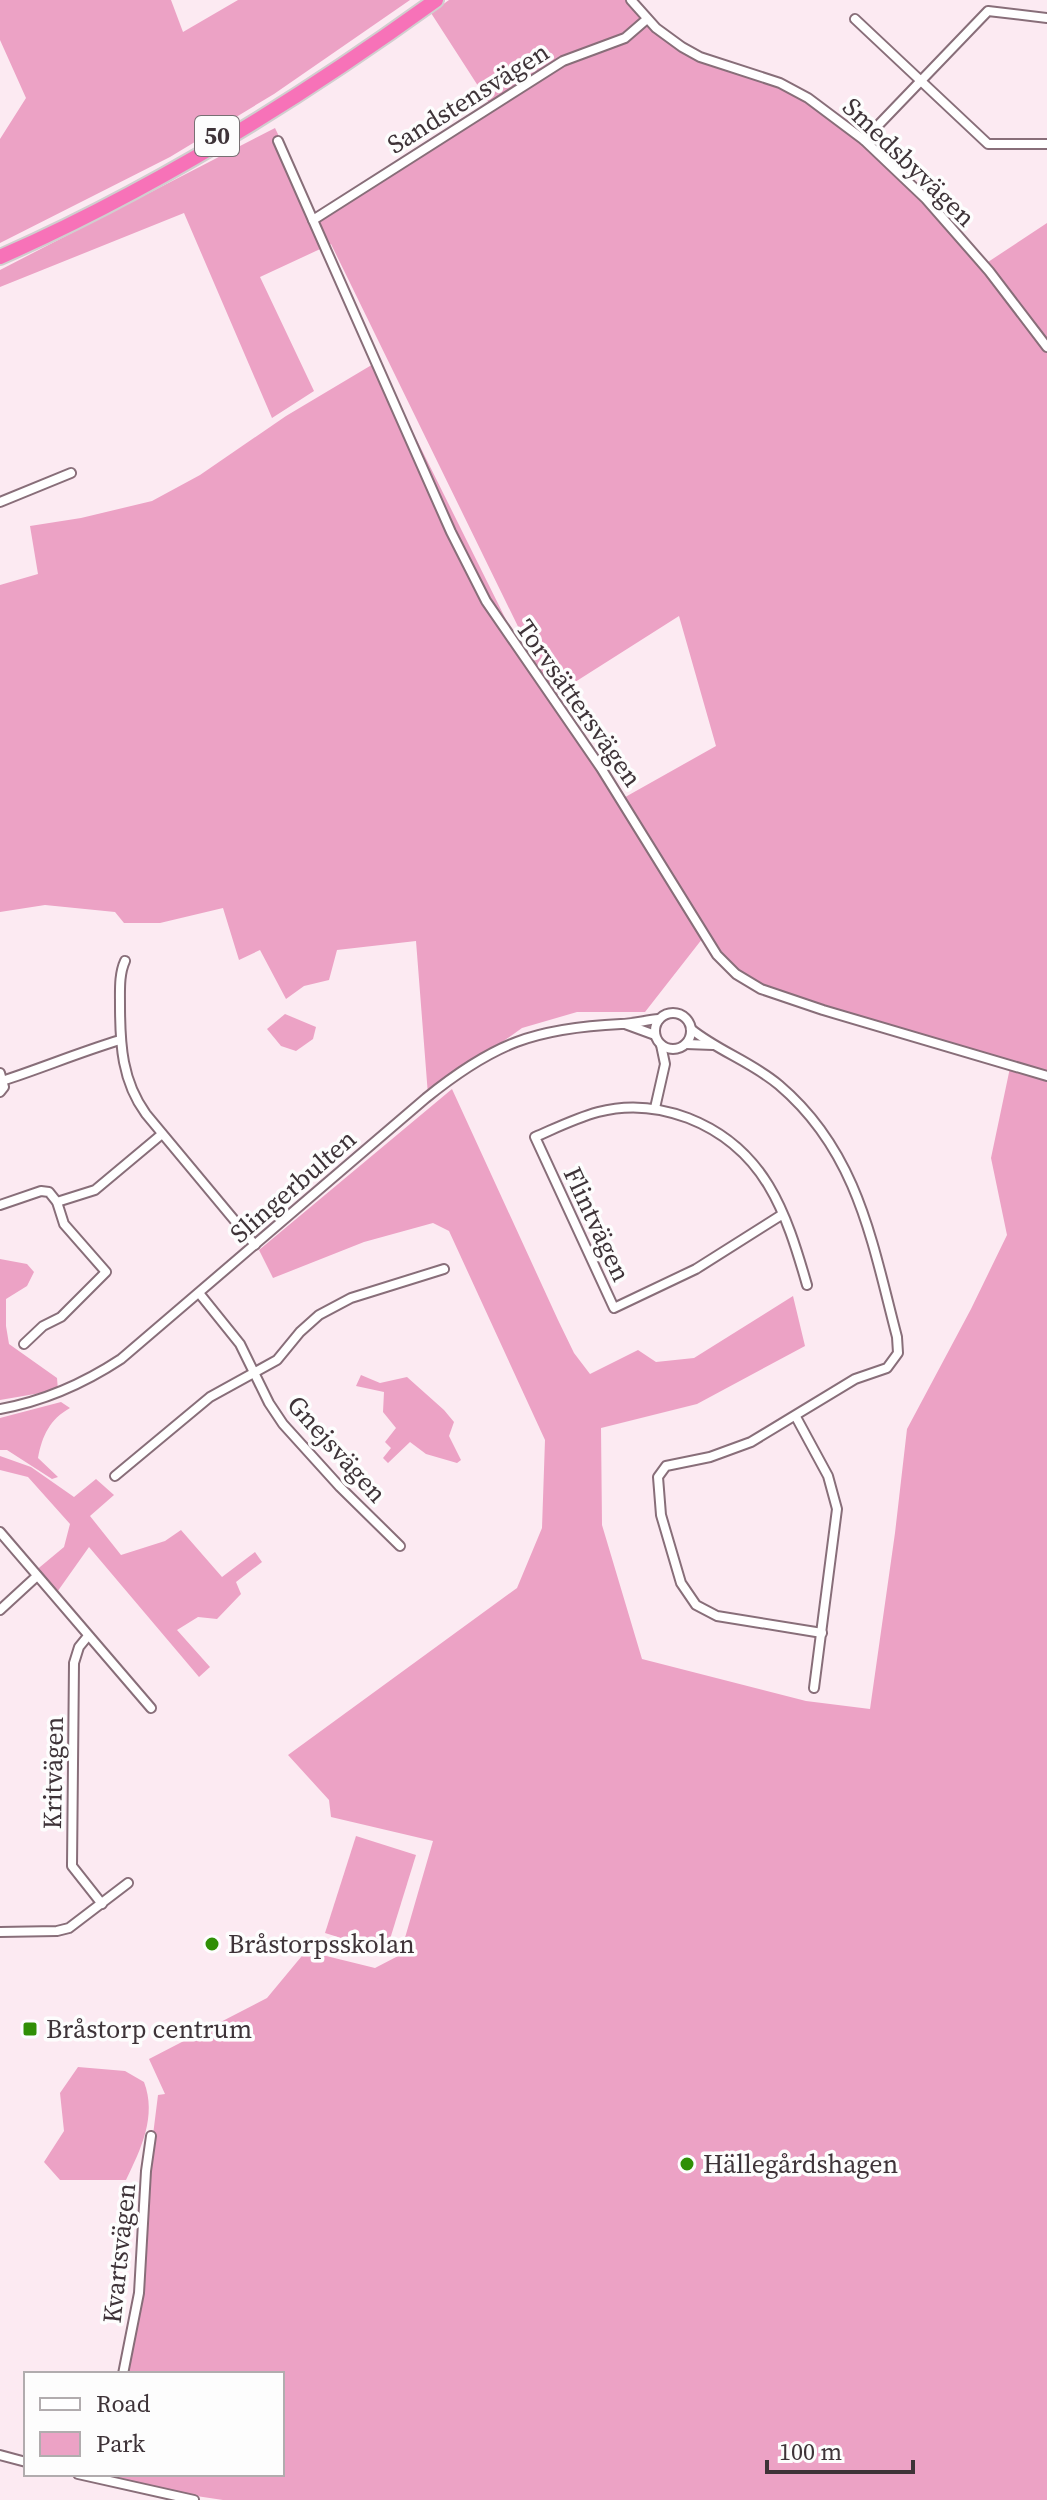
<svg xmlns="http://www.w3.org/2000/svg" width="1047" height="2500" viewBox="0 0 1047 2500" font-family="'Source Serif 4',serif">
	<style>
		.green { fill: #eca2c5; fill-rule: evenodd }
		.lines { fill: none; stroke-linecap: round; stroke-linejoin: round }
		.street-casing { stroke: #886e79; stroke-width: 12 }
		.highway-casing { stroke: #d1cecf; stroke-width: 18 }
		.street { stroke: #fff; stroke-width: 8 }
		.highway { stroke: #f772b8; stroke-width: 14 }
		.poi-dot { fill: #308f05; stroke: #fdfdfd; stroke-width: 3 }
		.labels { text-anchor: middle; stroke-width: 7; stroke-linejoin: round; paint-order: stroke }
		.shield { fill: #fdfdfd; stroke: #777073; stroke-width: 2 }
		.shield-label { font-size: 24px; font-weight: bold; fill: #3e3338 }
		.street-label { font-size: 26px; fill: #3e3338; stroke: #fdfdfd }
		.poi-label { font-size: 26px; fill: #3e3338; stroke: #fdfdfd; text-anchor: start }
	</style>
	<rect width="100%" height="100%" fill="#fceaf2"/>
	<!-- green -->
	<g class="green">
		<path d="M0 0H171L183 32 238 0H410L274 94 170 157 0 243V139L26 98 0 40Z"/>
		<path d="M449 0H630L647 19 690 52 798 89 864 140 982 266 1047 223V2500H223L163 2491 101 2476 102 2474H282V2374H123L142 2287 147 2183 158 2095 165 2094 149 2059 267 1998 306 1951 375 1968 400 1955 433 1841 331 1817 329 1800 288 1755 517 1588 542 1528 545 1440 449 1231 433 1223 364 1242 273 1278 259 1250 452 1089 558 1320 574 1353 590 1374 638 1350 656 1362 694 1358 793 1296 805 1346 697 1404 601 1428 602 1525 642 1659 806 1701 870 1709 895 1533 907 1429 971 1309 1007 1235 991 1158 1011 1063 851 1023 792 1003 738 976 624 806 706 934 645 1012H577L522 1028 428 1095 416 941 337 950 329 980 304 986 286 999 260 950 239 960 223 908 160 923H124L115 912 45 905 0 912V585L38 574 30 526 81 518 152 501 200 475 286 416 380 360 395 396 526 660 549 690 331 244 260 277 314 391 272 418 184 213 0 287V270L275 128 319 220 491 106 431 13ZM679 616 716 746 620 800 553 696Z"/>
		<path d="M285 1014 316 1027 313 1039 296 1051 281 1046 267 1029Z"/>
		<path d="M0 1259 27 1264 34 1272 27 1286 6 1299V1326L9 1344 57 1378 58 1390 0 1400Z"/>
		<path d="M361 1375 380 1383 407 1377 444 1410 454 1422 449 1436 461 1460 457 1463 426 1454 410 1442 388 1463 383 1458 391 1448 385 1442 396 1428 383 1412 384 1392 356 1386Z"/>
		<path d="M61 1402 70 1408C50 1419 42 1436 38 1458L58 1477 52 1479 7 1450H0V1418Z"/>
		<path d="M0 1456 31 1467 74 1497 96 1479 114 1495 90 1516 121 1555 165 1541 181 1530 222 1577 255 1552 262 1562 236 1582 241 1594 217 1619 198 1617 177 1630 210 1667 199 1677 89 1547 55 1595 34 1572 64 1547 70 1524 28 1477 0 1470Z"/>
		<path d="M356 1836 416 1855 386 1952 325 1933Z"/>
		<path d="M78 2067 125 2071 144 2082C157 2116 141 2149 126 2180H60L44 2162 64 2131 60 2093Z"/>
	</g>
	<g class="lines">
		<defs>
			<g id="street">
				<path d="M631 0 656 28 682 47 700 57 780 83 808 98 864 140 926 199 989 271 1047 347"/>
				<path d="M855 19 988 144H1047"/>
				<path d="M864 140 988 11 1047 18"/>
				<path d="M278 141 451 532 486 601 601 768 717 955 736 974 761 989 823 1010 1047 1076"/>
				<path d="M313 220 563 61 625 38 647 19"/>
				<path d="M0 502 71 473"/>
				<path d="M125 961C119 974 120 990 120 1005 120 1045 122 1081 146 1114L255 1245"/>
				<circle cx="673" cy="1031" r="18"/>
				<path d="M625 1024 655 1035"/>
				<path d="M691 1029C718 1051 752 1062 779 1085 858 1152 872 1242 897 1337L898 1353 887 1368 855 1379 751 1442 710 1457 666 1466 658 1477 661 1515 681 1583 696 1605 717 1616 822 1633"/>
				<path d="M686 1044 713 1045"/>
				<path d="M0 1073 4 1087 0 1092"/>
				<path d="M2 1081C42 1068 80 1052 120 1040"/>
				<path d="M655 1108 665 1064 661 1045"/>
				<path d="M57 1202 95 1190 162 1134"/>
				<path d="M0 1205 41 1191 49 1192 57 1202 64 1224 106 1272 61 1317 43 1326 24 1344"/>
				<path d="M783 1214 696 1269 614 1308 535 1137C556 1128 576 1118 598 1112 628 1104 659 1107 688 1118 765 1148 786 1212 807 1285"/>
				<path d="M199 1293 240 1344 269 1403 283 1424 340 1487 400 1546"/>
				<path d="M0 1409C45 1401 83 1384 121 1359L426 1098C494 1043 535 1028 621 1024 633 1024 646 1020 659 1019"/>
				<path d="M796 1417 828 1476 837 1509 814 1688"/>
				<path d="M115 1476 210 1397 277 1360 300 1332 319 1315 351 1298 444 1269"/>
				<path d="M0 1532 151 1708"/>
				<path d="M0 1610 37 1576"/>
				<path d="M88 1636 79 1647 74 1663 72 1866 102 1904"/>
				<path d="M0 1932 57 1931 69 1928 128 1883"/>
				<path d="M123 2374 139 2293 146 2171 151 2136"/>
				<path d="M0 2455 26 2462"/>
				<path d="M78 2474 194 2500"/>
			</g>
			<path id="highway" d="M0 257C155 189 299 99 436 0"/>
		</defs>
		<!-- street casing -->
		<use href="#street" class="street-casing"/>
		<!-- highway casing -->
		<use href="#highway" class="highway-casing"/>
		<!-- street -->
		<use href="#street" class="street"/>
		<!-- highway -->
		<use href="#highway" class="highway"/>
	</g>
	<!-- markers -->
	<g class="poi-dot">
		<circle cx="212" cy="1944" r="8"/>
		<rect x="22" y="2021" width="16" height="16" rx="4"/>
		<circle cx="687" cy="2164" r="8"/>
	</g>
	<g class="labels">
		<!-- shield labels -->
		<rect class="shield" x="195" y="116" width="44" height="40" rx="6"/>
		<g class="shield-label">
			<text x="217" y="144">50</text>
		</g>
		<!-- street labels -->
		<g class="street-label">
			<text transform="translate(468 98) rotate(-32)" y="9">Sandstensvägen</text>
			<text transform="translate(909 162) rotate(44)" y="9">Smedsbyvägen</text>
			<text transform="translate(579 703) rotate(55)" y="9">Torvsättersvägen</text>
			<text transform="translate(293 1186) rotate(-41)" y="9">Slingerbulten</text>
			<text transform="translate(597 1224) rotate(65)" y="9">Flintvägen</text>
			<text transform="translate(337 1449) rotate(48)" y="9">Gnejsvägen</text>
			<text transform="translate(53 1773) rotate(-89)" y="9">Kritvägen</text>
			<text transform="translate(119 2253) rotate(-84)" y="9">Kvartsvägen</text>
		</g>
		<!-- poi labels -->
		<g class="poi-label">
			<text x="228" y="1953">Bråstorpsskolan</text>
			<text x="46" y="2038">Bråstorp centrum</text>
			<text x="703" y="2173">Hällegårdshagen</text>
		</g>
	</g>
	<!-- legend -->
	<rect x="24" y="2372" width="260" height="104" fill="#fdfdfd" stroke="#b1acae" stroke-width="2"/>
	<rect x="40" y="2398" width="40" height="12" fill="#ffffff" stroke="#b1acae" stroke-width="2"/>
	<text x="96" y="2412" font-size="24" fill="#3e3338">Road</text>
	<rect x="40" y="2432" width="40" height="24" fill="#eca2c5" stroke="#b1acae" stroke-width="2"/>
	<text x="96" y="2452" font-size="24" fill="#3e3338">Park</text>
	<!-- scale -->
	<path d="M767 2460v12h146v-12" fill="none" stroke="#3e3338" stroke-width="4"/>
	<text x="779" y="2460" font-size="24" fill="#3e3338" stroke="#fdfdfd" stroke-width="6" paint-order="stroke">100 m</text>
</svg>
